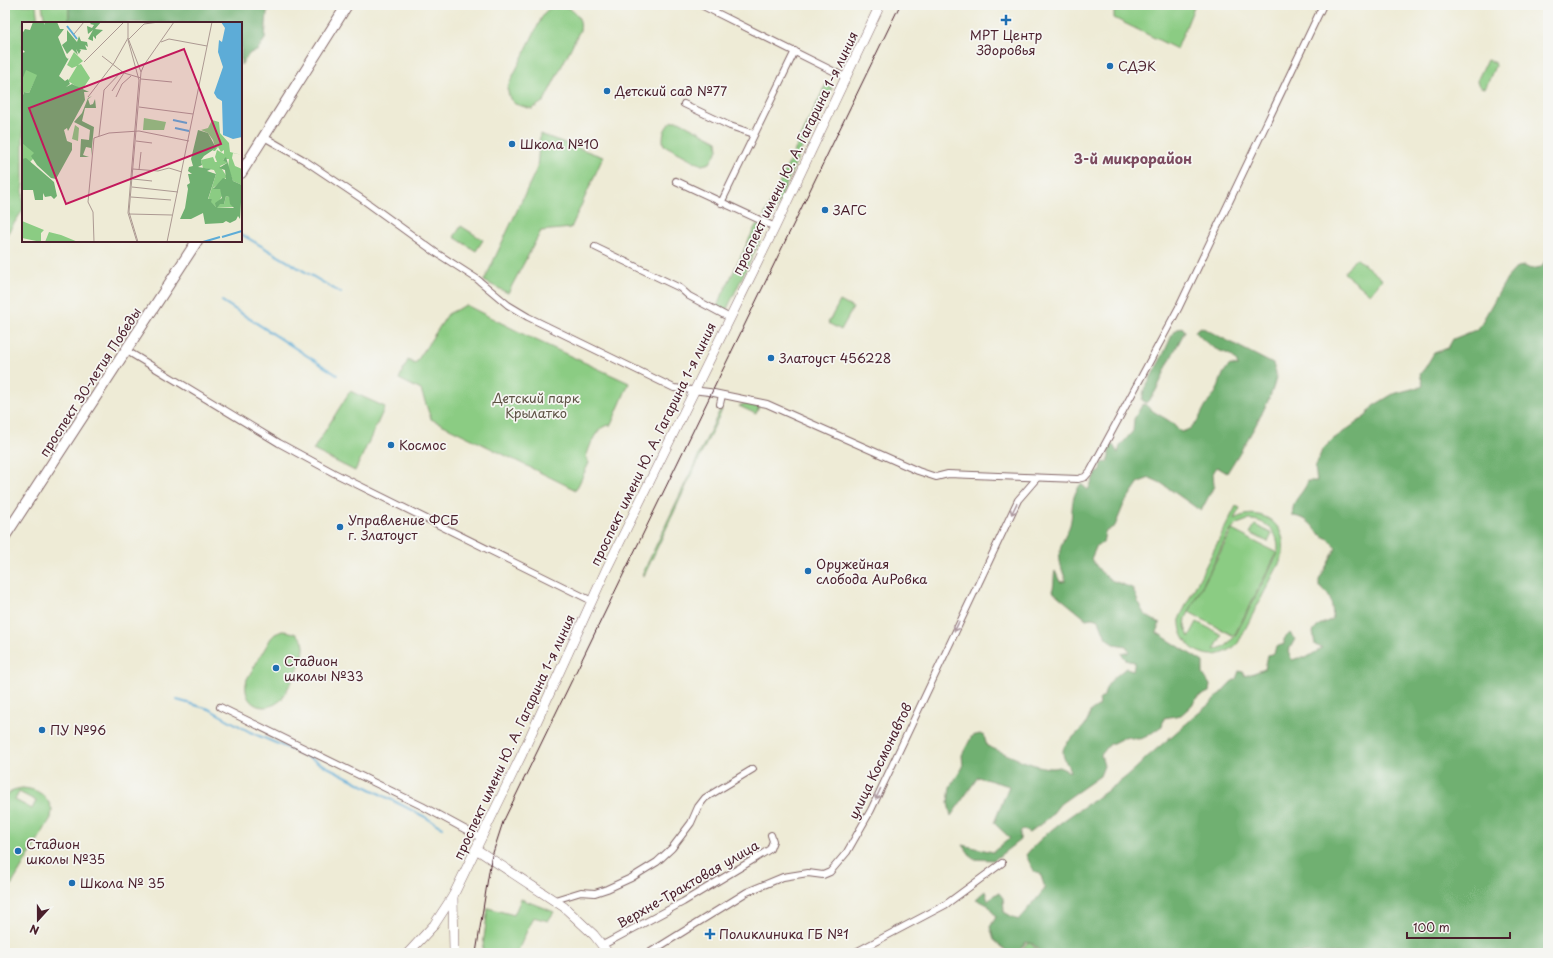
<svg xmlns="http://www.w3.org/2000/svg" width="1553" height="958" viewBox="0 0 1553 958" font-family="'Playpen Sans',sans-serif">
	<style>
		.green { fill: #8bcc83; stroke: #6a7657; fill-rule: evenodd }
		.forest { fill: #70b071; stroke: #5d684e }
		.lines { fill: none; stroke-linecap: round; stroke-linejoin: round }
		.stream { stroke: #5dacd7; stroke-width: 2 }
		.street-casing { stroke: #836667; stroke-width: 8 }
		.secondary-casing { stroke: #836667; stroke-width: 10 }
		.primary-casing { stroke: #836667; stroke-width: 12 }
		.street { stroke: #fff; stroke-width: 6 }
		.secondary { stroke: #fff; stroke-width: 9 }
		.primary { stroke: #fff; stroke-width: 10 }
		.tram { stroke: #4a1f2b; stroke-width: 1 }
		.oneway { stroke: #ae9aa0 }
		.poi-dot { fill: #1f6fb2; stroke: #f6f6f2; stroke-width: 1.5 }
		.labels { text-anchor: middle; stroke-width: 3.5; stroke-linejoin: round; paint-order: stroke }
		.poi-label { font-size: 13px; fill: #4a1f2b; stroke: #f6f6f2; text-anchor: start }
		.street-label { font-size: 13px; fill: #4a1f2b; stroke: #f6f6f2 }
		.park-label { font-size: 13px; fill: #5e5345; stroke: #f6f6f2 }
		.neighbourhood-label { font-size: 14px; font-weight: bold; fill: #7c4b5f; stroke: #f6f6f2 }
		.inset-river { fill: none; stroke: #5dacd7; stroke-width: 2 }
		.inset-road { fill: none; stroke: #ac9992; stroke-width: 1 }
		.view { fill: #c2185b; fill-opacity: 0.15; stroke: #c2185b; stroke-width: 2 }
		.inset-edge { fill: none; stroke: #4a1f2b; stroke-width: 2 }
	</style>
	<rect width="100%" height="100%" fill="#f6f6f2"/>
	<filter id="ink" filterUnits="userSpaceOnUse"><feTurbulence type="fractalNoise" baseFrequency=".025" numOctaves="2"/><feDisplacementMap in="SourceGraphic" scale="8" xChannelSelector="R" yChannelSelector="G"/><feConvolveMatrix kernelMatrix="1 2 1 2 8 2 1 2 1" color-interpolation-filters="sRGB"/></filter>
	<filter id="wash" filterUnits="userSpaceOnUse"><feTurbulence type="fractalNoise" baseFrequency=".012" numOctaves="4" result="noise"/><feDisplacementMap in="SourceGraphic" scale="16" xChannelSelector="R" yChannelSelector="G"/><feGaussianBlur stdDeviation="0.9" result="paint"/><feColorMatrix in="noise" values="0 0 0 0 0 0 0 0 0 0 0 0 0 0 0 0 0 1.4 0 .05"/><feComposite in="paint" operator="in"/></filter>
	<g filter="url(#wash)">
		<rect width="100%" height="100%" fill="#eeebd6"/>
		<!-- green -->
		<g class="green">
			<path d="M5 5H36L38 23H23V210L5 237Z"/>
			<path d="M42 5H69V23H45Z"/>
			<path d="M561 5C572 9 583 16 580 30L544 101 532 109 515 104 510 99 507 88 544 13 552 6Z"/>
			<path d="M1114 5H1195L1177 49 1114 18Z"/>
			<path d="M1487 60 1494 62 1495 66 1486 87 1483 88 1479 86 1477 81Z"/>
			<path d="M826 84 832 88 801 150 772 218 764 216Z"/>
			<path d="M673 121H679L717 141 718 150 710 163 702 165 664 145C661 137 665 125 673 121Z"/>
			<path d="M540 134 603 157 571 228 541 231 508 293 484 281 537 168Z"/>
			<path d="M756 225 765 230 725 313 716 308Z"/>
			<path d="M461 226 483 240 476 251 454 237Z"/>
			<path d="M1356 258 1382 279 1370 294 1344 273Z"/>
			<path d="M840 301 853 308 841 330 828 323Z"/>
			<path d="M466 305 527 336 629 383 611 425C596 425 591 444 586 457L589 463 576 490 431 419 421 390 399 379 408 360 415 364 448 314Z"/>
			<path d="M350 391 385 407 355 471 313 450Z"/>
			<path d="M753 402 760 404 756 414 739 406 746 403Z"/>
			<path d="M720 410H722L644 576 642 575Z"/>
			<path d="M1236 506 1240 508 1234 519C1264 503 1294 530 1280 562L1238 643C1215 668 1177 651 1180 617ZM1248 520C1268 519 1282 536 1277 555L1235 636 1226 646 1214 650 1222 635 1197 622 1189 637 1185 627 1186 618 1228 534 1237 524Z"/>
			<path d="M1255 525 1272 534 1268 542 1250 533Z"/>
			<path d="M1232 530 1277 553 1234 636 1189 612Z"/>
			<path d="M282 631C326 633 292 679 282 699 264 716 240 704 247 679L271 638 275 634Z"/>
			<path d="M22 788C38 789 47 795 52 810L51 818 12 884 5 888V797L13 790ZM19 792 36 801 32 809 15 800Z"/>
			<path d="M521 899 554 912 548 921 533 917 517 953H482L488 908 514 915Z"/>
			<path d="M1029 941 1039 953H1019Z"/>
		</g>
		<!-- forest -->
		<g class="forest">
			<path d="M69 5H275L274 8 267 12 265 39 257 51 250 53 241 65V23H69Z"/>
			<path d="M1548 257V953H1041L1033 944 1026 942 1017 953H1007L1006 950 994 940 990 927 996 917 988 905 976 899 985 891 988 901 994 895 999 893 1003 898 1004 912 1018 920C1027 909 1037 900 1045 888L1040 873 1034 872 1026 855C1059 814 1112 796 1146 758L1214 700 1231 682 1236 679 1239 671 1243 672 1245 676 1265 669 1268 655 1274 653 1276 647 1284 644V639L1290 633 1295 639 1288 652 1292 660 1298 658H1306L1322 648 1315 645 1313 632 1319 625 1333 619C1332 605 1332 594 1319 587V580L1336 548 1329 539C1312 534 1316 519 1293 516 1291 498 1302 497 1308 481H1317L1315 468 1322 450 1332 440 1366 416 1373 406 1393 394 1423 386 1420 374 1425 368 1434 353 1448 348 1453 339 1478 329 1507 278 1517 267 1524 266 1531 269 1541 267Z"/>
			<path d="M1182 327 1185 331C1180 341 1174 351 1169 362 1162 375 1158 393 1146 403L1142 400 1144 390 1164 353 1172 335 1174 331Z"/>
			<path d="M1201 327 1273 364C1274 367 1276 371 1276 373 1278 393 1238 455 1227 473L1217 467 1213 473 1214 486 1201 511 1161 483 1150 478 1139 482 1124 504 1115 526 1105 532 1103 543 1097 545 1091 559 1101 572 1111 580 1132 588C1142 607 1138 614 1160 623L1156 632 1203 662V674L1210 685 1209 692 1198 697 1191 706 1181 715 1164 718 1162 726C1149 734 1142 744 1127 736L1109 745 1101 755 1104 766 1100 776 1060 804 1050 817 1029 833 1023 829 1020 832V840L994 860 973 859 963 845 993 852 1010 838 994 823 1009 786 978 777 951 816 948 803 950 787 963 767 962 755 972 736 980 734 984 736 987 746C1003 752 1043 773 1059 767L1070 772C1069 765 1063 760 1063 752 1063 739 1088 732 1090 712L1098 707 1099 700 1104 696C1105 683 1116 676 1126 668L1133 670 1135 662 1128 661 1121 654 1130 652 1126 646 1114 644 1106 638 1099 620 1092 618 1086 619 1052 591C1055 584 1053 578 1055 571L1060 582 1066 581C1063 572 1058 561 1060 551 1061 542 1067 534 1070 525 1074 509 1069 499 1081 484L1088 490 1095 474 1101 471 1102 463 1107 462 1109 457V446L1113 445 1118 453 1120 446 1133 431 1134 419 1142 405 1145 404C1153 413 1163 416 1172 423 1175 426 1177 429 1181 432 1200 427 1198 416 1208 402 1210 398 1215 395 1217 390 1221 380 1222 372 1230 365L1238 366C1234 351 1221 354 1211 346 1205 342 1199 336 1195 331Z"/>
		</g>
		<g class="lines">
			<!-- stream -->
			<g class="stream">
				<path d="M241 234 341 293"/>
				<path d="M222 301 337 375"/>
				<path d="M177 700 209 709 250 732 304 755 425 817 443 828"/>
			</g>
		</g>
	</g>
	<g filter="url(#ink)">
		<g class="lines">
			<defs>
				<g id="street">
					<path d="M701 5 845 77"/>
					<path d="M684 104 730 126 754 134"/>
					<path d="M264 137 304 160 362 199 435 252 477 279 508 305 528 317 674 388 709 392 767 404 918 471 936 477 948 474 1078 479 1085 477 1091 470 1179 307 1323 5"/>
					<path d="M676 181 775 227"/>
					<path d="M721 203 795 51"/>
					<path d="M595 247 680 288 689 296 730 318"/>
					<path d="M127 351 279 443 334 473 592 601"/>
					<path d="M720 404 722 395"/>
					<path d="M220 707 422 806 481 838"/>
					<path d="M555 900 581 892 595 893 607 889 631 878 657 862 672 848 691 823 698 807 705 798 753 769"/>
					<path d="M603 945 683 902 756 858 770 849 773 841 771 835"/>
					<path d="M649 953 747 892 783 877 808 873 823 875 830 872 847 852 871 810 1018 500 1037 478"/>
					<path d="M854 953 945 905 1002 863"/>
				</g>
				<g id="secondary">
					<path d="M476 849 564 907 594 935 608 953"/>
					<path d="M453 896 454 953"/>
					<path d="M408 953 434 925 453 896 522 754 606 570 775 227 880 5"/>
				</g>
				<g id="primary">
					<path d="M241 173 347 5"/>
					<path d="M5 536 197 241"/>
				</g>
			</defs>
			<!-- street casing -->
			<use href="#street" class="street-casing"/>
			<!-- secondary casing -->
			<use href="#secondary" class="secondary-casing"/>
			<!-- primary casing -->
			<use href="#primary" class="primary-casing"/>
			<!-- street -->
			<use href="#street" class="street"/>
			<!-- secondary -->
			<use href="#secondary" class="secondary"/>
			<!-- primary -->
			<use href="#primary" class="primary"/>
			<!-- tram -->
			<path class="tram" d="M476 953 491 859 503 822 900 5"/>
		</g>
		<!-- one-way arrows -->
		<defs><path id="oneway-shaft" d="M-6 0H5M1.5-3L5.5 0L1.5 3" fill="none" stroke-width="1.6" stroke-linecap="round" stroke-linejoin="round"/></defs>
		<g class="oneway">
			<use href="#oneway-shaft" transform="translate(1014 509) rotate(116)"/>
			<use href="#oneway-shaft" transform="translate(957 626) rotate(116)"/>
			<use href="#oneway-shaft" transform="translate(878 794) rotate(115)"/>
		</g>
	</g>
	<!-- markers -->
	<g class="poi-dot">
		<path d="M1004 14h4v4h4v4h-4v4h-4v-4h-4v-4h4z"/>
		<circle cx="1110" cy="66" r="4"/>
		<circle cx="607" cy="91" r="4"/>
		<circle cx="512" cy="144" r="4"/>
		<circle cx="825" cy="210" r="4"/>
		<circle cx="771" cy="358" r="4"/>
		<circle cx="391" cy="445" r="4"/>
		<circle cx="340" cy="527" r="4"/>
		<circle cx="808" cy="571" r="4"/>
		<circle cx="276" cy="668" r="4"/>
		<circle cx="42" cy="730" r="4"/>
		<circle cx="18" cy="851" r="4"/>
		<circle cx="72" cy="883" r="4"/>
		<path d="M708 928h4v4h4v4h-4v4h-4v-4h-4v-4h4z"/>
	</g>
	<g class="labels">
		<!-- poi labels -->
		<g class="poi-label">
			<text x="1006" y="40" text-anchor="middle">МРТ Центр<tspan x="1006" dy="15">Здоровья</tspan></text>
			<text x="1118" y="71">СДЭК</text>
			<text x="615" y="96">Детский сад №77</text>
			<text x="520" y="149">Школа №10</text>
			<text x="833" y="215">ЗАГС</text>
			<text x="779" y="363">Златоуст 456228</text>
			<text x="399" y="450">Космос</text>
			<text x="348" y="525">Управление ФСБ<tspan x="348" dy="15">г. Златоуст</tspan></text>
			<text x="816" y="569">Оружейная<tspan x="816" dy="15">слобода АиРовка</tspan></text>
			<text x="284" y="666">Стадион<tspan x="284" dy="15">школы №33</tspan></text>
			<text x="50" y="735">ПУ №96</text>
			<text x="26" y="849">Стадион<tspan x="26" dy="15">школы №35</tspan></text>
			<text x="80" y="888">Школа № 35</text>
			<text x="719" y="939">Поликлиника ГБ №1</text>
		</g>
		<!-- street labels -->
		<g class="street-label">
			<text transform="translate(795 153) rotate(-64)" y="5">проспект имени Ю. А. Гагарина 1-я линия</text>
			<text transform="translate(90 382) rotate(-57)" y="5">проспект 30-летия Победы</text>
			<text transform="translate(653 444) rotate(-64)" y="5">проспект имени Ю. А. Гагарина 1-я линия</text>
			<text transform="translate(514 737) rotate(-65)" y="5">проспект имени Ю. А. Гагарина 1-я линия</text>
			<text transform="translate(880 761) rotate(-64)" y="5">улица Космонавтов</text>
			<text transform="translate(688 884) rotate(-30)" y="5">Верхне-Трактовая улица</text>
		</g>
		<!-- park labels -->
		<g class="park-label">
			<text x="536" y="403">Детский парк<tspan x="536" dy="15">Крылатко</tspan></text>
		</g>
		<!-- neighbourhood labels -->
		<g class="neighbourhood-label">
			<text x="1133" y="164">3-й микрорайон</text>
		</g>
	</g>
	<!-- overview -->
	<g transform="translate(22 22)">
		<rect width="220" height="220" fill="#eeebd6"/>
		<path d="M52 30 61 39 56 43 59 42 68 56 60 68 46 59 55 44 50 46 45 43ZM4 46 16 52 7 71 2 70 1 73 0 52ZM122 96 144 100 142 108H121ZM190 98 197 100 198 111 207 121 208 130 220 133 211 131 210 136 213 144 220 147V163L211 159 206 146 207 137H201L205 141 198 144 205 155 191 166 198 167 201 172 194 185 188 180 190 177 186 178 194 152 192 148 181 146 179 138 191 135 193 140H195L193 135 195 128 202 132V128L199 130 196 125 193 129H191L193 125 191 118 186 111 179 108 186 106ZM53 103 57 106 56 119 50 117ZM0 120 15 133 8 140H0ZM204 174 207 175 212 185 194 186 198 181 202 182ZM0 199 22 208 19 211V220L0 216ZM27 210 39 213 56 220H23Z" fill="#8bcc83"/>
		<path d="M11 0H21L23 3 22 0H35L38 7H42L36 15 44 35 46 37 47 36 37 54 43 59 46 57 48 62 44 65 50 62 67 70H62L63 78 46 109 45 106 42 108 45 119 50 121V128L34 157 29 156 15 143 9 134 12 131 0 121V71L1 73 2 70 7 71 15 53 4 48 0 58V31L3 30 1 28 0 30V12L3 7 8 8ZM70 0H79L73 7 81 8 74 14V17L71 14V19L66 17 71 8 66 12 65 4 70 6 72 3 68 2ZM45 8 55 20 57 14 59 19 65 20 66 25 63 23 65 28 57 27 59 28 57 32 54 27 56 33 50 27 45 32 40 23 45 19ZM70 74 66 77 68 83 71 82 73 77 74 86H63L60 99 72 105 69 134V126L64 125 61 133 67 135H58L59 117 67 118 68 108 52 100 60 91 66 76ZM176 108 186 111 194 126 182 134 179 138 180 143 176 145 189 147 185 149 194 152 186 177H190L189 180 194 185 193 181 200 176 198 167H191L201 156 204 157 203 148 197 146 205 141 201 138 204 135 211 159 220 163 218 197 216 194 214 198 208 201 204 199 201 201 183 202 181 191 169 197H158L163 186 166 167 165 163 168 161 166 152H170L166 149 167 145 171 144 169 137ZM204 174 207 175 208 182 212 186H195L198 182H202ZM4 136 32 160 35 174 32 177 29 174 23 175 21 171V178H13L11 168H0V137Z" fill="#70b071" fill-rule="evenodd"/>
		<path d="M199 0H220V115L211 117 201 113 200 79 195 76 192 71 201 45 196 30 197 18 200 20 203 6Z" fill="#5dacd7"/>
		<path class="inset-river" d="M45 4 55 17M151 98 165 101M153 106 167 109M200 215 220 209M181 220 198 215"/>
		<path class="inset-road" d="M106 0V16L119 50M52 12 62 0M139 20 147 17 185 24M80 34 102 51 119 56M62 40 102 0M119 57 150 60M90 69 102 51M66 75 92 41 106 16M94 75 100 62 109 54M117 85 171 92M77 114 82 68 100 49M114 119 130 121M111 147 136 149 147 146 160 150M117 148 119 130M111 157 130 159M110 165 156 170M109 175 149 178M107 192 150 193M72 220 71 190 66 180 72 116 87 111 117 109 167 119M115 220 106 191 117 58 106 18 122 2 137 0M116 220 107 190 119 50 122 43 152 0M145 220 190 0"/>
		<path class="view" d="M162 27 199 122 44 182 7 86Z"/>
		<rect width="220" height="220" class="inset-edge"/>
	</g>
	<!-- margin -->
	<rect width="1553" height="958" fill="none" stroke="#f6f6f2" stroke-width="20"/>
	<!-- north arrow -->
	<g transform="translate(38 920) rotate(201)" stroke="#f6f6f2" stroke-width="3" paint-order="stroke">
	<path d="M0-3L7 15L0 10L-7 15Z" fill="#4a1f2b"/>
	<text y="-6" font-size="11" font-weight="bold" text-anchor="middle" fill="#4a1f2b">N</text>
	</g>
	<!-- scale -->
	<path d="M1407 932v6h103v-6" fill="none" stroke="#4a1f2b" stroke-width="2"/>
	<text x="1413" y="932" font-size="12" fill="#4a1f2b" stroke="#f6f6f2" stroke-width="3" paint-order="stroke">100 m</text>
</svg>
